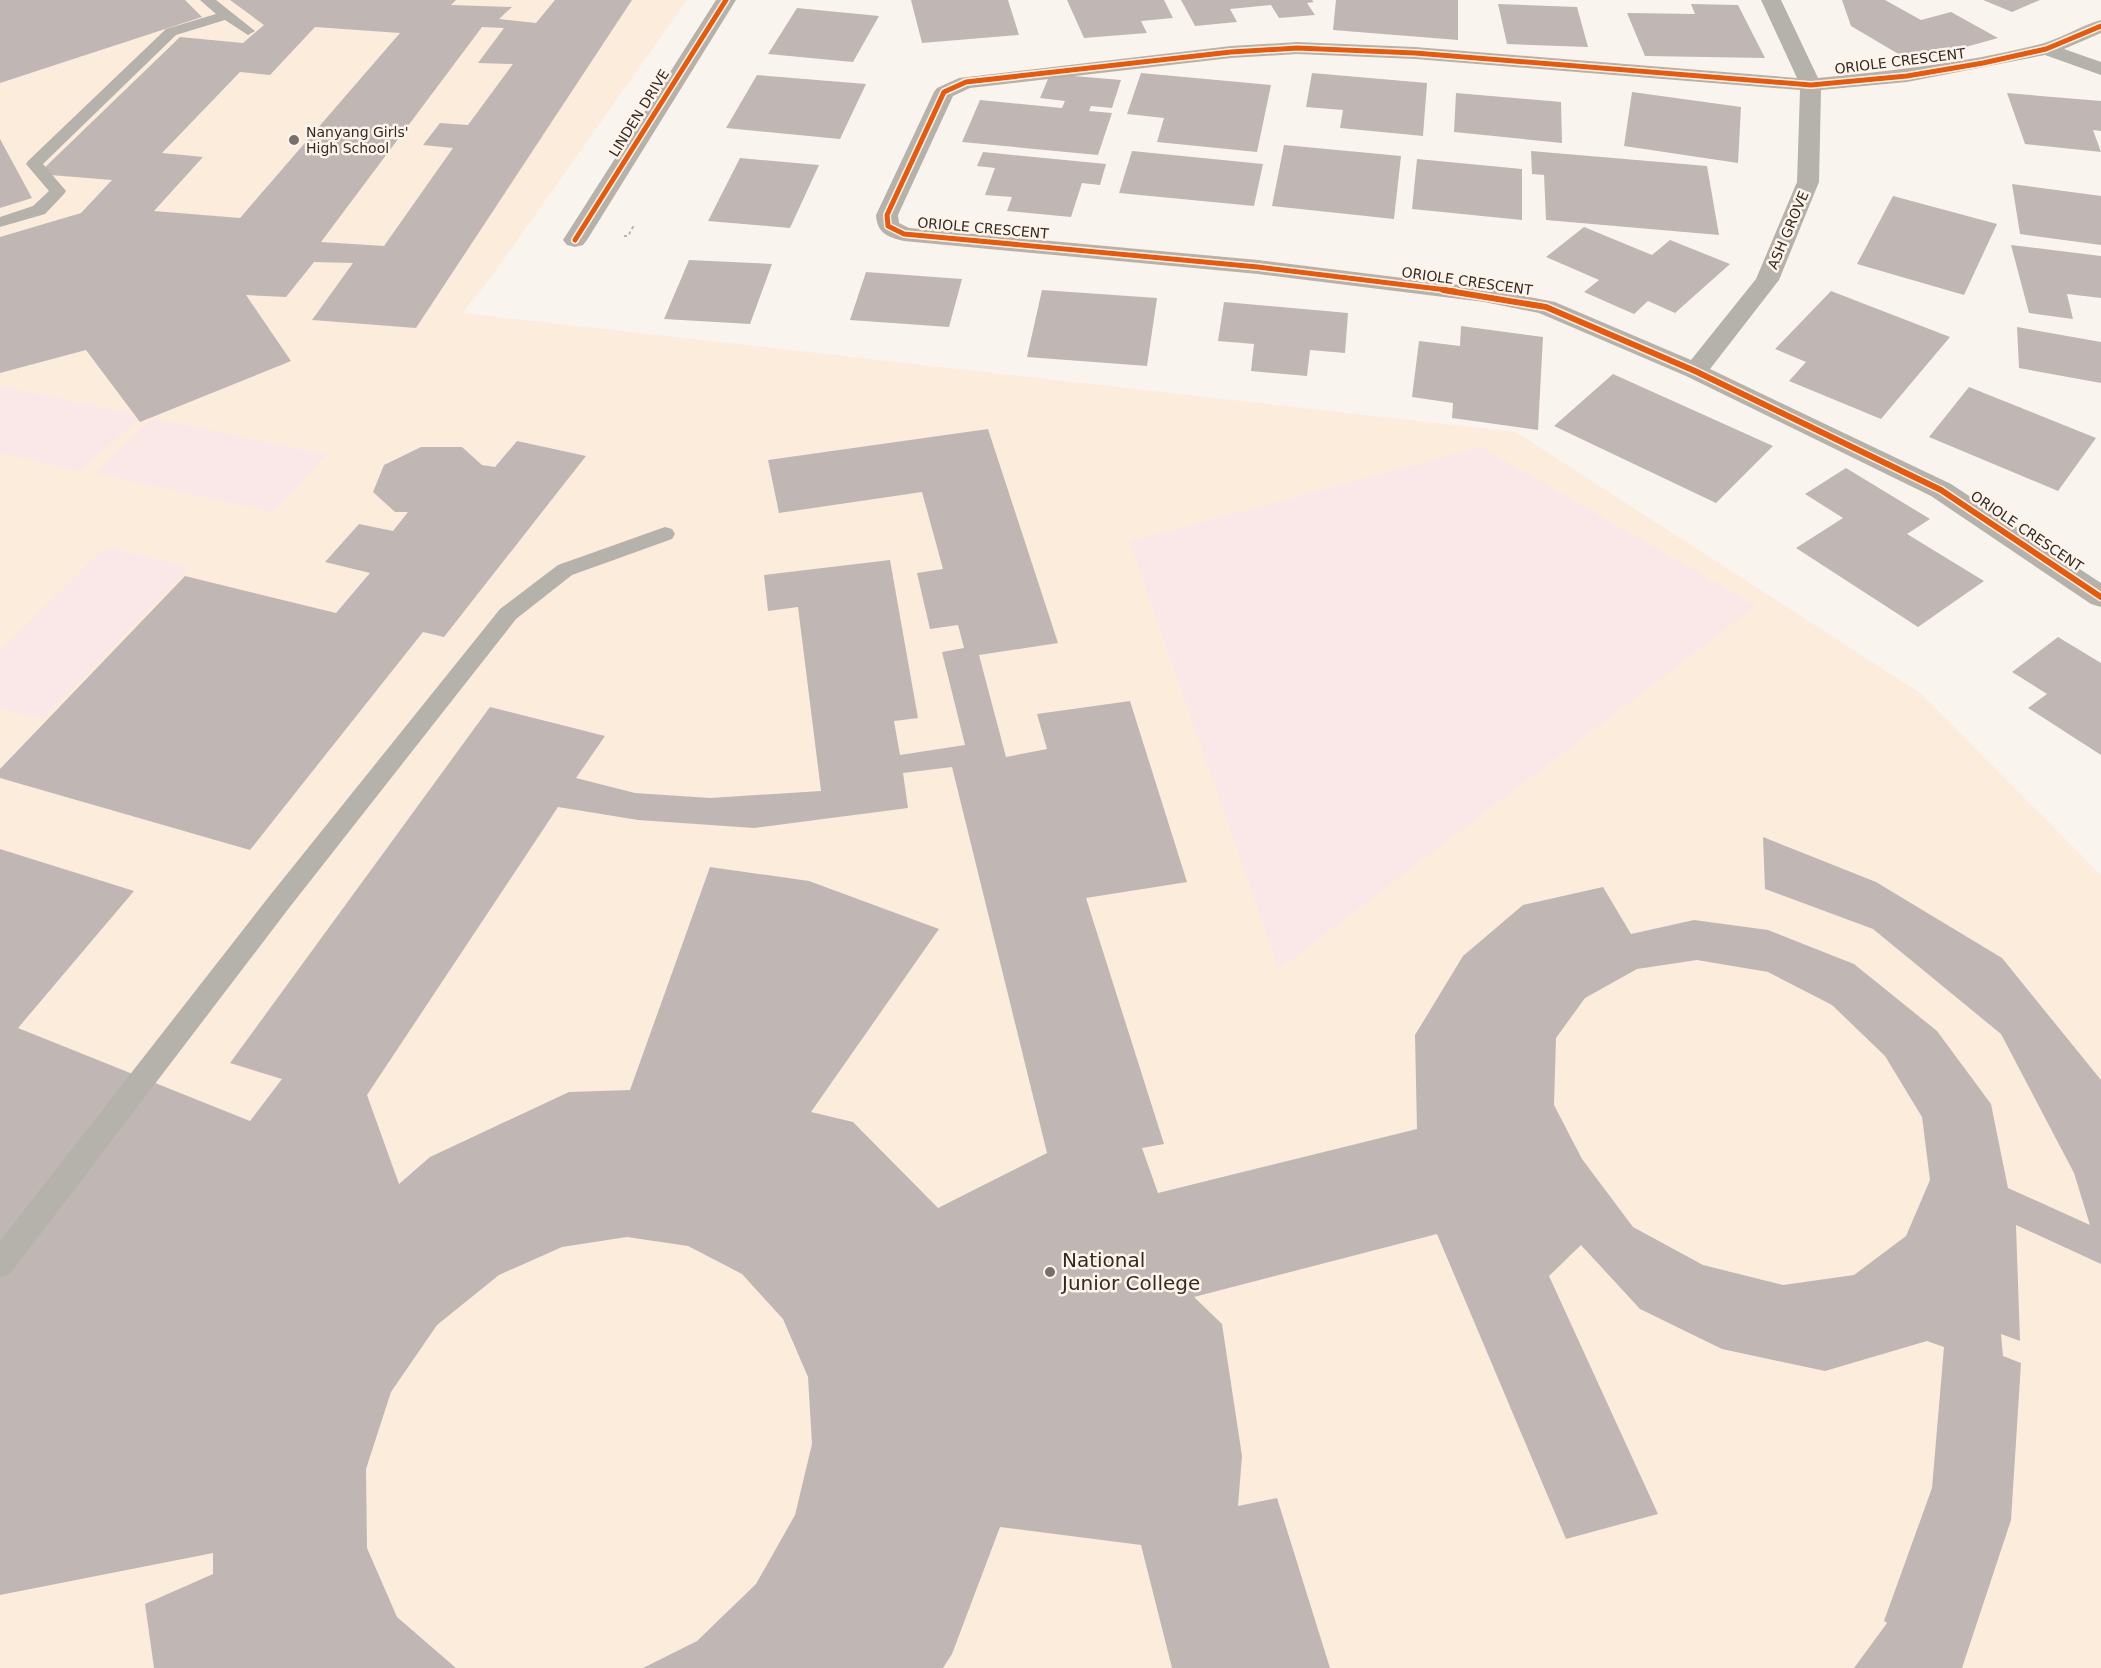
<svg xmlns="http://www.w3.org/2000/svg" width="2101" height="1668" viewBox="0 0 2101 1668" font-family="'DejaVu Sans',sans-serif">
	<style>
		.built { fill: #fcecdc }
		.green { fill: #fae7e8 }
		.building { fill: #c0b7b4; fill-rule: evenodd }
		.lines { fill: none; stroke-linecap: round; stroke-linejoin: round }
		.path { stroke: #b6b3ae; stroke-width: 2; stroke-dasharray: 3 3; stroke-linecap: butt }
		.lane { fill: #b4b2ab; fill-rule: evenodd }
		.street { fill: #b4b2ab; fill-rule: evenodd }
		.cycleway-far1-casing { stroke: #fef4eb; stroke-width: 8 }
		.cycleway-casing { stroke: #fef4eb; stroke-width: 9 }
		.cycleway-far1 { stroke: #e8590c; stroke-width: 5 }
		.cycleway { stroke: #e8590c; stroke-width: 6 }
		.poi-dot { fill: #797169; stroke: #fef4eb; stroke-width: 2 }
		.labels { text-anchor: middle; stroke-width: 5; stroke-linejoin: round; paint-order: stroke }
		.far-street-label { font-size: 14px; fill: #332a21; stroke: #fef4eb }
		.far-poi-label { font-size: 14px; fill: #332a21; stroke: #fef4eb; text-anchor: start }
		.near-poi-label { font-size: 20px; fill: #332a21; stroke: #fef4eb; text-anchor: start }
	</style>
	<rect width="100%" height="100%" fill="#faf4ef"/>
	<!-- built -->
	<path class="built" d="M0 0H687L489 280 462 313 1516 432 1920 693 2101 875V1668H0Z"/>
	<!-- green -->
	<g class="green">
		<path d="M0 386 141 416 81 471 0 453Z"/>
		<path d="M153 418 326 455 273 512 95 473Z"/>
		<path d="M1481 447 1756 606 1279 969 1130 542Z"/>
		<path d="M106 547 189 567 44 719 0 708V651Z"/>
	</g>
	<!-- building -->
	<g class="building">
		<path d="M0 0H185L202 17 0 83Z"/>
		<path d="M230 0H456L451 5 512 7 499 19 536 23 555 0H632L416 328 312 320 353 263 314 262 286 297 246 295 291 361 140 422 86 350 0 373V237L81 213 112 180 38 174 180 37 243 43 264 25ZM315 27 400 33 240 218 154 211 203 157 162 153 240 72 270 75ZM482 27 504 28 478 63 513 64 468 125 440 123 423 145 453 148 384 246 321 242Z"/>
		<path d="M911 0H1008L1019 35 922 43Z"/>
		<path d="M1067 0H1164L1173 18 1141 21 1147 33 1084 38Z"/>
		<path d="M1181 0H1312L1314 2 1307 3 1315 15 1279 18 1271 5 1230 9 1237 22 1195 26Z"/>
		<path d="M1336 0H1458V40L1333 30Z"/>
		<path d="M1842 0H1885L1921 20 1951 12 1998 38 1912 62 1851 26Z"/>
		<path d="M1983 0H2040L2012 12Z"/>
		<path d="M1498 4 1577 7 1588 47 1507 44Z"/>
		<path d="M1691 4 1738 5 1765 58 1645 56 1627 13 1695 14Z"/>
		<path d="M797 8 879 16 853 62 768 54Z"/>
		<path d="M1141 73 1271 85 1257 152 1157 142 1164 118 1127 114Z"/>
		<path d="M1312 73 1427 83 1423 136 1340 128 1343 110 1306 107Z"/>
		<path d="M1050 74 1121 80 1112 108 1091 106 1089 111 1112 113 1098 155 962 142 980 100 1062 108 1065 101 1040 98Z"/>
		<path d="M757 75 866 84 840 139 726 128Z"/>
		<path d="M1632 92 1741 107 1738 163 1624 146Z"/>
		<path d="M1456 93 1561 102 1562 143 1454 132Z"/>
		<path d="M2007 93 2101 101V131L2093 130 2101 152 2025 144Z"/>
		<path d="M0 139 32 198 0 208Z"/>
		<path d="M1284 145 1401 156 1394 219 1272 206Z"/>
		<path d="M1132 151 1263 164 1254 206 1119 193Z"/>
		<path d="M1531 151 1707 166 1719 235 1546 220 1544 175 1532 174Z"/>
		<path d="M983 152 1106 164 1100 185 1082 183 1071 217 1007 211 1012 197 985 195 995 168 977 166Z"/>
		<path d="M740 158 819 165 790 228 708 221Z"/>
		<path d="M1417 159 1522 169V220L1412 209Z"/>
		<path d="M2012 184 2101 196V245L2020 234Z"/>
		<path d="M1893 196 1997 224 1964 295 1857 264Z"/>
		<path d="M1584 227 1652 255 1670 240 1730 264 1675 313 1648 301 1634 314 1584 292 1599 280 1546 257Z"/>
		<path d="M2011 245 2101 256V298L2067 294 2073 319 2029 313Z"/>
		<path d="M689 260 772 264 750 324 664 319Z"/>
		<path d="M866 272 962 279 949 327 850 320Z"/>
		<path d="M1042 290 1157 298 1147 366 1027 357Z"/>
		<path d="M1831 291 1950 337 1881 419 1789 381 1806 362 1775 349Z"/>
		<path d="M1224 302 1348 313 1345 353 1310 350 1307 376 1251 371 1254 344 1218 341Z"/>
		<path d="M1461 326 1543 337 1538 430 1452 418 1453 403 1412 397 1419 341 1460 346Z"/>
		<path d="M2017 327 2101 342V383L2019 368Z"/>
		<path d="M1613 374 1773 446 1716 503 1554 426Z"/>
		<path d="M1969 387 2096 438 2058 491 1929 437Z"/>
		<path d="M988 429 1058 643 979 655 1006 757 1047 749 1037 714 1130 701 1187 882 1086 898 1164 1144 1142 1148 1158 1193 1417 1129 1415 1035 1463 956 1523 905 1603 887 1631 934 1694 920 1768 930 1854 964 1937 1031 1991 1104 2008 1188 2090 1225 2074 1173 2001 1034 1873 929 1765 889 1763 837 1876 882 2002 958 2101 1080V1264L2016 1225 2020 1341 2001 1334 2003 1356 2021 1363 2011 1520 1962 1668H1854L1887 1623 1884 1621 1932 1488 1944 1347 1927 1341 1825 1371 1722 1349 1640 1309 1581 1245 1549 1276 1658 1514 1566 1539 1437 1234 1194 1297 1222 1324 1242 1456 1238 1506 1277 1498 1330 1668H1172L1141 1545 1000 1527 952 1654 943 1668H643L697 1641 756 1584 795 1515 812 1444 808 1377 783 1319 742 1274 688 1246 627 1237 562 1247 499 1275 437 1325 391 1392 366 1469 367 1548 397 1617 456 1668H154L145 1604 213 1574V1553L0 1595V849L134 891 18 1028 250 1121 282 1079 230 1063 490 707 605 736 576 778 635 793 710 798 821 791 798 607 768 611 764 575 890 560 918 718 894 721 900 755 965 745 942 652 964 648 958 625 930 629 917 573 943 569 922 492 779 513 768 460ZM952 767 1047 1153 938 1208 853 1122 811 1112 939 929 809 881 710 867 630 1090 569 1092 430 1157 399 1184 367 1095 558 807 638 820 754 828 908 808 903 773ZM1697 960 1768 972 1832 1005 1885 1056 1922 1117 1930 1180 1906 1236 1854 1275 1783 1285 1703 1265 1633 1227 1582 1159 1554 1105 1556 1038 1585 998 1637 969Z"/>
		<path d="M517 441 586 456 444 637 423 632 250 850 0 778V769L185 576 336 613 370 573 325 562 359 524 393 531 408 512H395L373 492 384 465 421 447H462L482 465 495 467Z"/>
		<path d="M1846 468 1930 519 1907 534 1984 581 1918 627 1796 548 1843 518 1805 494Z"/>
		<path d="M2058 637 2101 663V755L2028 708 2047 694 2012 672Z"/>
	</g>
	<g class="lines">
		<!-- path -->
		<path class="path" d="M624 236H628L634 225"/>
		<!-- lane -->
		<g class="lane">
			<path d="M200 0H216L255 31 248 35 225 20 176 35 43 164 66 191 64 194 45 214 0 227V217L33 206 49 191 26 164 28 161 166 29 216 14Z"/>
			<path d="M665 527 672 529 675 534 672 539 572 575 516 619 289 908 10 1274 0 1278V1241L271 894 500 609 558 565Z"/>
		</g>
		<!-- street -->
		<g class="street">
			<path d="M716 0H736L587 240 583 245 575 247 567 245 563 240Z"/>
			<path d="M1761 0H1781L1818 78C1892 71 1965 63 2037 45 2059 40 2079 26 2101 20V33L2064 49 2101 62V75L2045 55 1907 82 1821 90 1819 182 1779 280 1710 369 1951 484 2101 583V607L2091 604 1931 496 1686 376 1539 313 1484 302 1258 274 904 241C887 237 877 233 876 215L934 92 937 88 959 78 1231 46 1297 42 1415 47 1797 78ZM1297 54 1415 59 1800 90 1797 182 1756 279 1691 360 1555 302 1484 288 1258 260 909 228 899 223 898 215 953 96 970 88 1231 58Z"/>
		</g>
		<defs>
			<g id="cycleway-far1">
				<path d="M575 240 726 0"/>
				<path d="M1455 291 1258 267 904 234 888 226 887 215 944 92 966 82 1231 52 1297 48 1415 53 1811 85 1907 76 1983 63 2046 49 2101 26"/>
			</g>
			<path id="cycleway" d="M1443 290 1546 307 1695 371 1941 490 2101 597"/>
		</defs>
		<!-- cycleway-far1 casing -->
		<use href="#cycleway-far1" class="cycleway-far1-casing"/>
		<!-- cycleway casing -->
		<use href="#cycleway" class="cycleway-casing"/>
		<!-- cycleway-far1 -->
		<use href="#cycleway-far1" class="cycleway-far1"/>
		<!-- cycleway -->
		<use href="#cycleway" class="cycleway"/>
	</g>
	<!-- markers -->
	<g class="poi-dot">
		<circle cx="294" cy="140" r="6"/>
		<circle cx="1050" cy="1272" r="6"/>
	</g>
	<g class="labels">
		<!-- far-street labels -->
		<g class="far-street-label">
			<text transform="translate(1900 61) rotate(-7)" y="5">ORIOLE CRESCENT</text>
			<text transform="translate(639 113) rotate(-58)" y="5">LINDEN DRIVE</text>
			<text transform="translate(983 228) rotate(5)" y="5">ORIOLE CRESCENT</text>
			<text transform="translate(1788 230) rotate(-67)" y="5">ASH GROVE</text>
			<text transform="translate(1467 281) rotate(8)" y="5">ORIOLE CRESCENT</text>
			<text transform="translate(2027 531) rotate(34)" y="5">ORIOLE CRESCENT</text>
		</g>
		<!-- far-poi labels -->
		<g class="far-poi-label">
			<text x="306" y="137">Nanyang Girls'<tspan x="306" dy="16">High School</tspan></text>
		</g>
		<!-- near-poi labels -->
		<g class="near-poi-label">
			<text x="1062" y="1267">National<tspan x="1062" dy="23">Junior College</tspan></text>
		</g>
	</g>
</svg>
